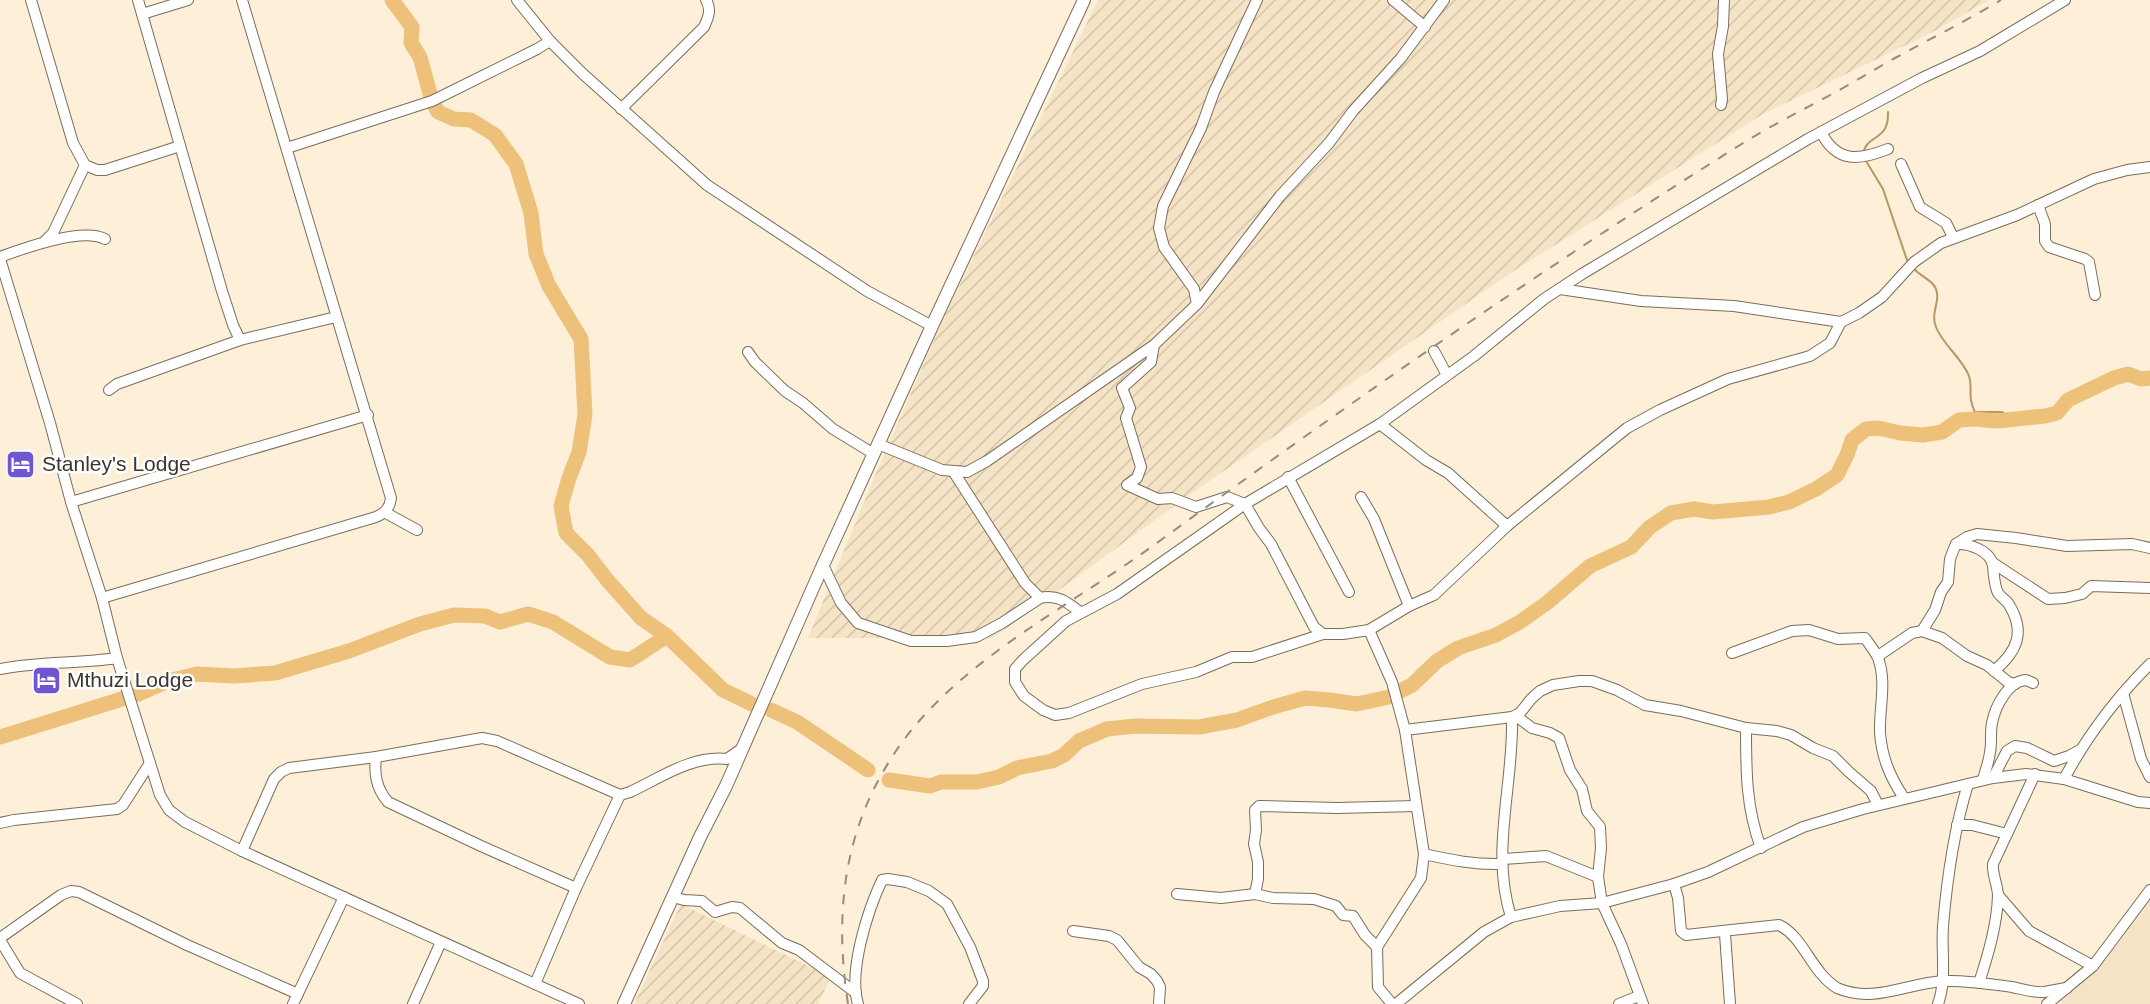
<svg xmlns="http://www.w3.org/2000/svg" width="2150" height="1004" viewBox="0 0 2150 1004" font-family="Helvetica,sans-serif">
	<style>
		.built { fill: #f5e3c6 }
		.industrial { fill: url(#industrial-furrows) }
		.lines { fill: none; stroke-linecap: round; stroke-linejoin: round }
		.stream { stroke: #b89763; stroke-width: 2 }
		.river { stroke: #edc17a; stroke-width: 15 }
		.minor-casing { stroke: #7a6d5a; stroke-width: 12 }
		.major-casing { stroke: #7a6d5a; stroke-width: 14 }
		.minor { stroke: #fff; stroke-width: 10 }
		.major { stroke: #fff; stroke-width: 12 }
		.rail { stroke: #968d7d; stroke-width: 2; stroke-dasharray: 10 10; stroke-linecap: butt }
		.labels { text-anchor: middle; stroke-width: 5; stroke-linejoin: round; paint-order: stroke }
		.poi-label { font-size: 21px; fill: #3b362d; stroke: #fefefe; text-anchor: start }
	</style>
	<defs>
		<pattern id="industrial-furrows" width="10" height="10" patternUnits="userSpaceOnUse" patternTransform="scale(1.5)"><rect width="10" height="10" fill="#f5e3c6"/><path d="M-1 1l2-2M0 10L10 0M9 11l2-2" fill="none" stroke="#d3c3aa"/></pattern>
	</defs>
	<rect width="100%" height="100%" fill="#fdefd8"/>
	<!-- built -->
	<path class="built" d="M2150 903V1004H2063L2060 1001 2098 968Z"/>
	<!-- industrial -->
	<g class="industrial">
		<path d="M1098 0H1989L1931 33 1763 114 1512 272 1192 493 993 638H808L876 473 943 320Z"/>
		<path d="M681 904 831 977 818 1004H634Z"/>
	</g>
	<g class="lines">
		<!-- stream -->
		<g class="stream">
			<path d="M1863 153C1868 133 1889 142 1888 112"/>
			<path d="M1866 161 1883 189 1908 263"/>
			<path d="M1914 269C1919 274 1926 278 1932 283 1945 297 1929 311 1936 327 1943 345 1962 358 1969 376 1973 388 1967 397 1975 412H2002L2012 419"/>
		</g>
		<!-- river -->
		<g class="river">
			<path d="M392 0 412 27 411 43 420 57 432 101 438 112 454 119 471 120 495 135 516 164 531 213 536 254 549 286 581 339 585 415 579 452 569 478 561 506 566 533 588 555 608 581 641 618 667 636 723 690 752 704"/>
			<path d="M138 694 168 681 197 674 234 676 275 673 349 651 420 624 454 615 485 616 500 622 528 614 553 622 610 657 630 660 667 636"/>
			<path d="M771 710 797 722 868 770"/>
			<path d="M0 737 122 699"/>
			<path d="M889 780 930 786 941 782H977L999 777 1017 768 1052 761 1064 755 1079 741 1107 729 1135 726 1199 727 1237 720 1273 707 1305 698 1330 700 1357 704 1389 697 1412 685 1437 661 1458 648 1496 635 1520 622 1548 602 1590 566 1631 547 1650 527 1671 513 1694 509 1713 512 1769 507 1789 502 1816 489 1837 475 1847 455 1852 440 1866 429 1878 428 1900 433 1923 435 1942 432 1959 420 1975 419 1997 421 2045 416 2057 413 2068 400 2114 378 2128 374 2141 379 2150 378"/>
		</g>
		<defs>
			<g id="minor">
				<path d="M31 0 73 143 85 165 97 170H105L180 146"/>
				<path d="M138 0 222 291 233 325 240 340 336 317"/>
				<path d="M517 0 550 41 582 73 707 185 867 291 932 326"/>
				<path d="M1393 0 1425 27"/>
				<path d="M142 14 188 0"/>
				<path d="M1721 105 1722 99 1718 54 1723 26 1724 0"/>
				<path d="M621 109 704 27C708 18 712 10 706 0"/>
				<path d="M1821 132C1837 164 1860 160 1888 149"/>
				<path d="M287 148 432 101 537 49 550 41"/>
				<path d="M1901 164 1920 207 1946 223 1953 237"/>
				<path d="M2038 205 2045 224V241L2049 247 2085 259 2089 262 2095 295"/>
				<path d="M45 241 53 233 85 165"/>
				<path d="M0 257C24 248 83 227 105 239"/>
				<path d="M0 259 50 423 71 502 102 598 117 658 160 795 169 810 185 822 242 851 579 1004"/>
				<path d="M1560 289 1641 301 1734 306 1841 322 1859 313 1882 297 1914 262 1941 243 2017 215 2094 179 2127 170 2150 167"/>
				<path d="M1197 304 1194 289 1164 247 1159 228 1163 206 1201 128 1214 92 1257 0"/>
				<path d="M1154 345 1151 362 1122 388 1130 408 1126 418 1141 467 1137 478 1127 485 1158 499 1172 498 1196 507 1227 497 1245 504 1259 528 1271 544 1314 627 1323 634H1343L1369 630 1409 606 1434 595 1507 526 1627 428 1660 410 1728 379 1810 356 1830 343 1841 322"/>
				<path d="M1434 351 1447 375"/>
				<path d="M748 352 755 362 785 391 803 403 833 429 874 454"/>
				<path d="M109 390 117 384 240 340"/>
				<path d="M1380 424 1426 460 1448 473 1507 526"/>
				<path d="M878 444 942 470 967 472 987 461 1154 345 1197 304 1280 196 1329 143 1353 111 1401 58 1444 0"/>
				<path d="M953 471 1025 583 1040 598"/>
				<path d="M1288 477 1349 592"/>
				<path d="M1361 497 1374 519 1409 606"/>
				<path d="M71 502 368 415"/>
				<path d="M386 513 417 530"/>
				<path d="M1956 544C1969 543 1991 551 1993 566 1994 575 1994 585 1998 593 2001 597 2005 600 2008 603 2026 631 2018 651 1994 671"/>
				<path d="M1993 563 2048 599 2065 598 2082 594 2091 586 2150 588"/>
				<path d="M823 565 841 603 858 623 911 641H947L976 637 1002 623 1040 598C1057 594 1067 602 1080 612"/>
				<path d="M102 598 376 517C385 513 390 508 391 498 342 332 293 166 242 0"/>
				<path d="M1369 630 1392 682 1405 730 1424 854 1421 878 1377 947 1378 987 1392 1004"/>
				<path d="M1922 631 1935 610 1941 592 1948 582 1950 559 1953 551 1956 544 1967 537 1977 534 2016 538 2067 546 2132 544 2150 548"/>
				<path d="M1323 634 1252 657H1232L1196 672 1142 684 1069 713 1055 715 1043 710 1024 696 1015 682V669L1023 660 1066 621 1117 594 1245 504 1380 424 1474 356 1544 299 1582 274 1808 139 1922 78 1980 51 2065 0"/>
				<path d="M1732 653 1792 631 1809 630 1838 639 1865 638C1869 644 1875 651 1878 658 1887 682 1879 708 1880 733 1882 758 1890 777 1904 798"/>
				<path d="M1878 656 1912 633 1922 631 1942 638 1967 656 1987 665 2008 682 2015 684"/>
				<path d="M0 669C39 661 78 664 117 658"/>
				<path d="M2123 693 2141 759 2150 777"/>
				<path d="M1516 716 1532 728 1550 733 1559 738 1570 770 1582 789 1587 811 1600 827 1601 848 1598 877 1602 903 1621 944 1643 1004"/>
				<path d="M1746 728C1746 770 1746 808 1761 848"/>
				<path d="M1405 730 1512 717 1520 713 1531 699 1540 691 1553 685 1579 681H1592L1617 690 1645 705 1681 711 1746 728 1777 731 1791 735 1813 748 1833 756 1849 772 1871 791 1878 805"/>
				<path d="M376 757C374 774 376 788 388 802L481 846 576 888"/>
				<path d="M1993 778 2007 751 2015 746 2027 748 2054 761 2069 756 2080 750"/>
				<path d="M2064 779C2087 736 2116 698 2150 664"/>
				<path d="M1983 780C1985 771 1989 762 1990 752 1992 743 1990 733 1992 723 1995 707 2008 681 2026 680L2033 683"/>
				<path d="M0 823 14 820 117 809 123 805 150 763"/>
				<path d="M1957 825H1972L2007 834"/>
				<path d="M242 851 274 779 281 772 289 768 376 757 482 738 497 741 620 795 630 792C660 778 692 755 727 759L744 747"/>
				<path d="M1424 854C1451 860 1475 865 1502 864"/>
				<path d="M1503 859 1546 856 1598 877"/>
				<path d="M1674 884 1678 898 1681 931 1686 935 1722 931 1725 934 1730 1004"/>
				<path d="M1177 894 1221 898 1255 894 1273 898 1314 899 1336 906 1343 915 1353 916 1365 935 1377 947"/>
				<path d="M1255 894 1258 879V862L1254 844 1256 830 1255 810 1259 806 1337 808 1416 806"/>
				<path d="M1998 895 2029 931 2093 966"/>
				<path d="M673 897 684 900 702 901 715 912 732 907 740 908 782 943 799 950 856 993"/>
				<path d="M1511 917C1490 851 1514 784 1512 717"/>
				<path d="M1073 931 1109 936 1117 940 1139 967 1151 974 1157 981 1160 987 1159 1004"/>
				<path d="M1722 931 1779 925C1804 937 1811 972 1837 988 1875 1004 1906 983 1944 981 1967 980 1990 984 2012 987 2022 989 2034 993 2044 992 2051 991 2059 989 2067 988"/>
				<path d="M0 938 61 895 71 891 79 892 187 945 298 994"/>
				<path d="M0 940 20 973 77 1004"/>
				<path d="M1979 983C1988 955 1997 925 1998 896 1998 885 1992 875 1993 864L2035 774"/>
				<path d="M535 984 576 888 620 795"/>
				<path d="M293 1004 344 897"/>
				<path d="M413 1004 441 942"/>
				<path d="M858 1004C848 971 868 910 882 880L888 879 907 882 929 891 947 904 970 947 983 981V986L969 1004"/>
				<path d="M1396 1004 1484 932 1511 917 1560 906 1602 903 1674 884 1708 872 1803 827 1863 809 1993 778 2026 774 2064 779 2138 802 2150 803"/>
				<path d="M1619 1004 1639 996"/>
				<path d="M1938 1004C1947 979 1941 951 1943 926 1947 878 1954 830 1968 784"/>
				<path d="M2047 1004 2093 966 2150 890"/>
			</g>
			<path id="major" d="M624 1004 700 837 726 786 823 565 932 326 1084 0"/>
		</defs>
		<!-- minor casing -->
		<use href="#minor" class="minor-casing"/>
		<!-- major casing -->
		<use href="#major" class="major-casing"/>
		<!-- minor -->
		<use href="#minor" class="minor"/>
		<!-- major -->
		<use href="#major" class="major"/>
		<!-- rail -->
		<path class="rail" d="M848 1004C833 906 845 818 906 737 968 656 1073 604 1154 545 1345 406 1540 270 1740 145 1770 126 1801 111 1832 94 1853 83 1873 70 1895 58 1930 39 1966 21 2001 0"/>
	</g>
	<!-- icons -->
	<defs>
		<symbol id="hotel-square" viewBox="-11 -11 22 22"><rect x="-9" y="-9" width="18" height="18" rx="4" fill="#7056d0" stroke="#fefefe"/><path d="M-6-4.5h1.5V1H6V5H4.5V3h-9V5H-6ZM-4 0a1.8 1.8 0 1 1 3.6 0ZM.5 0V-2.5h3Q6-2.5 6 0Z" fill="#fff"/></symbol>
	</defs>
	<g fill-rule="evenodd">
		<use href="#hotel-square" x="4" y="448" width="33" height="33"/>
		<use href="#hotel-square" x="30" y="664" width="33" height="33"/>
	</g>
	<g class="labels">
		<!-- poi labels -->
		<g class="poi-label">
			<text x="42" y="471">Stanley's Lodge</text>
			<text x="67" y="687">Mthuzi Lodge</text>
		</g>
	</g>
</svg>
